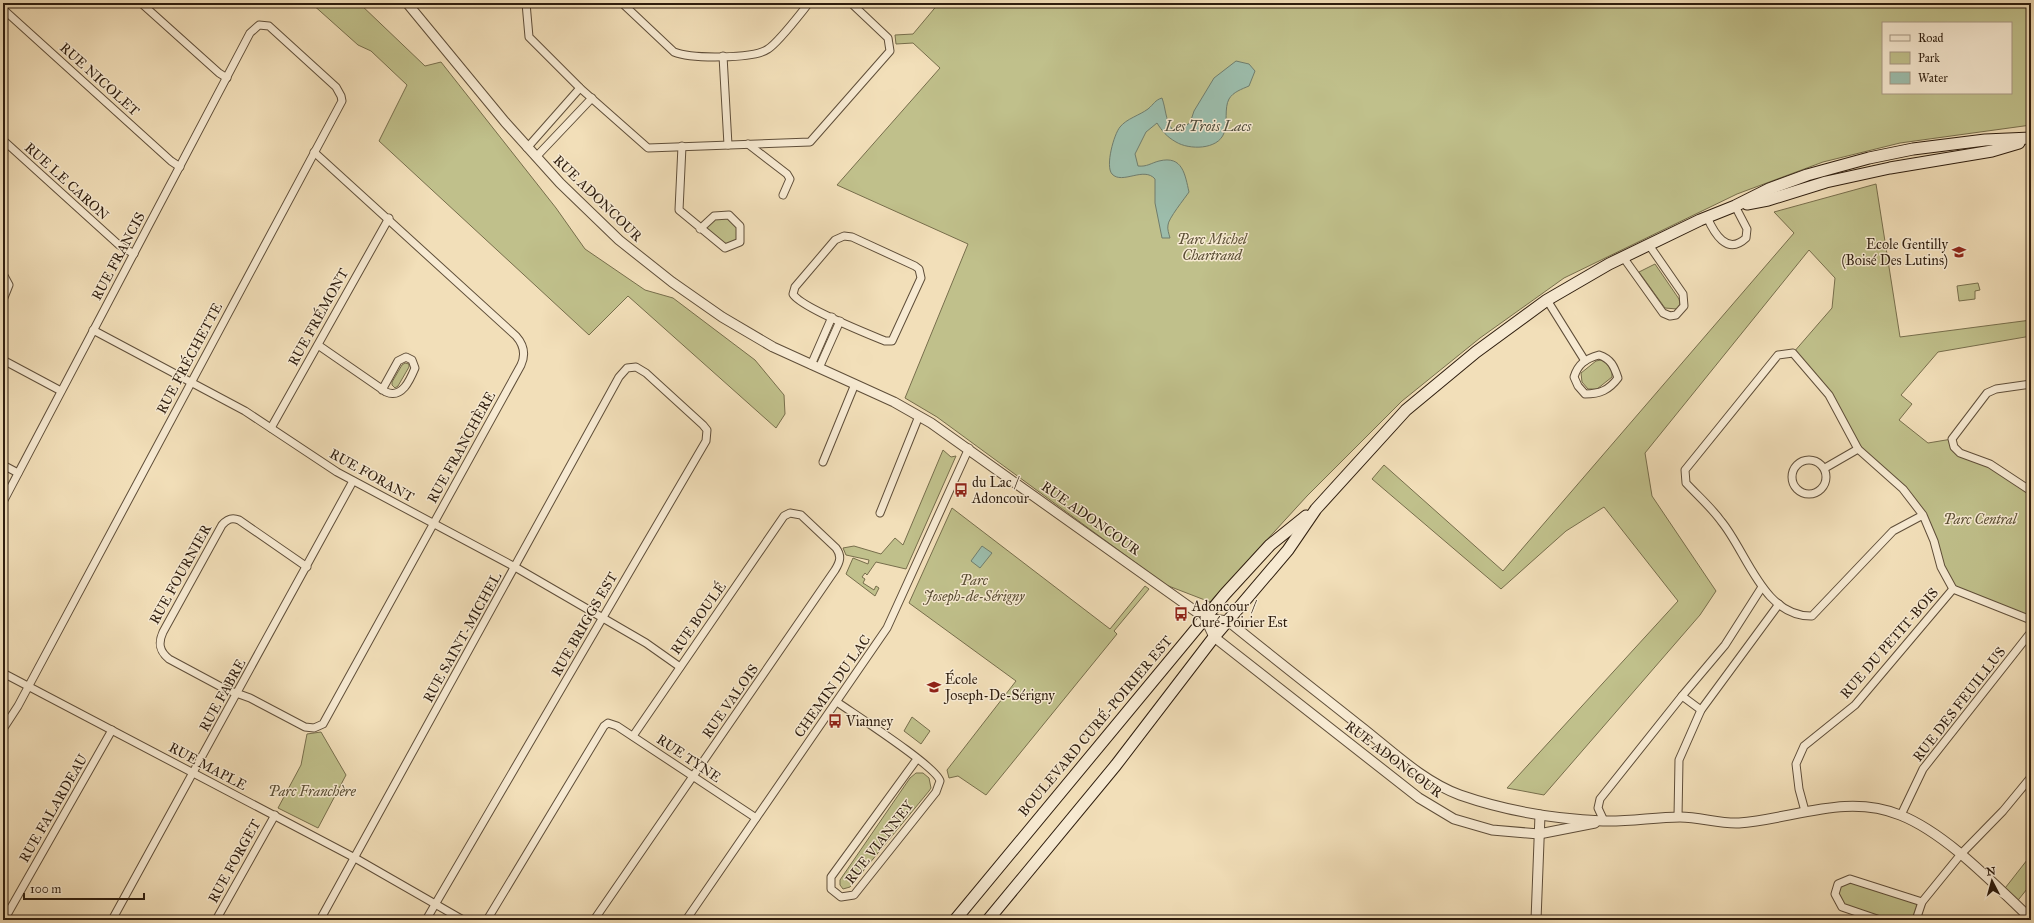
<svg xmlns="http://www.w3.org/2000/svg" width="2034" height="923" viewBox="0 0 2034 923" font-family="'IM FELL Great Primer',serif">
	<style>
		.green { fill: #c0c08b; stroke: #776e4c; fill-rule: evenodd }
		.water { fill: #9cbdac; stroke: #707d6d }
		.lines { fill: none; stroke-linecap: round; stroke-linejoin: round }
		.minor-casing { stroke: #5f4e39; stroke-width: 9 }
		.tertiary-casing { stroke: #5f4e39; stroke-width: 11 }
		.secondary-casing { stroke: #2e1d0e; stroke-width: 13 }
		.minor { stroke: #f7ead2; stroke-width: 7 }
		.tertiary { stroke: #f7ead2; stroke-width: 9 }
		.secondary { stroke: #f7ead2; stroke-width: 11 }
		.labels { text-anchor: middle; stroke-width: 3; stroke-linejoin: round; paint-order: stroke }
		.street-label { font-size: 14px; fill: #2e1d0e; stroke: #f7ead2 }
		.park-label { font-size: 14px; font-style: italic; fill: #5a4e34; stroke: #f7ead2 }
		.poi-label { font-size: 14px; fill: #2e1d0e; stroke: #f7ead2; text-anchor: start }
		.water-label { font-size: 15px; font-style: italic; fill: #4f4d3d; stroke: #f7ead2 }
	</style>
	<rect width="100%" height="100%" fill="#f2dfb9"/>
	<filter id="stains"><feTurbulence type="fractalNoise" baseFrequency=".005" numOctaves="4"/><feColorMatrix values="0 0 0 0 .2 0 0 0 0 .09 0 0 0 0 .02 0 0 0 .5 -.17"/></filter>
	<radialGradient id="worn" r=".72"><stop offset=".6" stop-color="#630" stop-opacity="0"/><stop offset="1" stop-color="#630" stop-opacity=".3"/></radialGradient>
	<!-- green -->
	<g class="green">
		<path d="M311 3H359L425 66 441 62 556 208 585 249 645 290 673 298 755 360 784 395 785 414 776 428 628 296 589 335 379 141 407 85 371 51 358 45Z"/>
		<path d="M939 3H2031V125L1900 143 1823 162 1737 194 1564 278 1480 338 1402 401 1307 496 1210 602 1166 585 937 417 905 398 968 244 837 185 940 68 913 43 896 44 895 35 913 34ZM1883 23H2011V93H1883Z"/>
		<path d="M1876 184 1900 337 2031 320V336L1938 352 1901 395 1912 404 1899 420 1928 443 1952 439 1954 447 1990 464 2031 491V620L1953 589 1923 515 1903 489 1858 449 1829 395 1793 353 1832 308 1835 278 1809 250 1645 453 1652 496 1716 591 1700 615 1544 795 1507 788 1678 601 1604 507 1566 531 1501 589 1372 479 1384 465 1503 571 1794 233 1774 212Z"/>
		<path d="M729 215 740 226V242L725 248 700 229 714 216Z"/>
		<path d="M1655 264 1679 299 1680 304 1677 309 1665 308 1639 272Z"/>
		<path d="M1978 283 1980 290 1975 291V299L1959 301 1957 286Z"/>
		<path d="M1601 360 1605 361 1612 371V377L1597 389H1588L1582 382 1581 373 1596 361Z"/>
		<path d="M405 363 409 364V367L398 386 395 388 392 385V382L402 365Z"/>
		<path d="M943 450 951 457 956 456 906 569 876 562 867 575 865 573 862 577 865 579 863 583 874 590 876 586 879 588 875 596 846 574 853 558 868 564 869 560 846 555 843 548 854 546 881 554 895 538 903 545Z"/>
		<path d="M952 508 1110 629 1145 586 1149 589 1114 631 1117 634 986 795 958 776 949 778 947 770 1016 681 909 603Z"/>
		<path d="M912 717 930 731 921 744 904 731Z"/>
		<path d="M321 732 346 775 318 828 278 808 301 765 307 734Z"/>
		<path d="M916 773H923L929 778 931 788 929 791 850 887 843 889 840 885V880L910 778Z"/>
		<path d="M2031 855V884L2015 904 2002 892Z"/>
		<path d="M1850 882 1919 904 1914 920H1888L1843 905 1837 894 1840 886Z"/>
	</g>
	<!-- water -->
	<g class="water">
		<path d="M1236 61 1249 64 1255 71 1249 86C1242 89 1233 92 1229 99 1224 108 1228 123 1224 133 1218 150 1189 150 1176 142 1167 137 1162 131 1157 123L1146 132 1135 154 1138 166C1147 167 1151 163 1159 161 1183 155 1185 175 1189 192 1185 198 1168 219 1168 225 1167 229 1169 234 1170 238H1162L1155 203V179C1144 166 1122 185 1112 174 1105 166 1114 134 1120 127 1126 119 1140 115 1148 109 1154 104 1155 100 1162 98 1166 109 1165 119 1172 129H1179L1190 123 1194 111 1214 78Z"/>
		<path d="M982 546 992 553 980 568 971 561Z"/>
	</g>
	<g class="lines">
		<defs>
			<g id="minor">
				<path d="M141 3 219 73 227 78"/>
				<path d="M526 3 529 37 580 88 648 148 810 142 890 51 888 38 851 3"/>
				<path d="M622 3 674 52C691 59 754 59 768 49 779 42 800 14 809 3"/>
				<path d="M3 9 171 161 180 167"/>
				<path d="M723 56 728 145"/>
				<path d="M3 140 119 245 134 254"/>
				<path d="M748 144 787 174 790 179 783 195"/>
				<path d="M682 146 679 210 725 248 740 242V226L729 215 714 216 700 229"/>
				<path d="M527 148 580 88"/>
				<path d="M536 157 592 98"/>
				<path d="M1707 217C1714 233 1727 256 1746 238L1747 229 1735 206"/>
				<path d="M844 236 852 237 915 266 919 269 921 278 892 341H885C868 334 800 307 793 294L795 287 835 240Z"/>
				<path d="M1623 257 1663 313 1670 316 1676 315 1684 306 1683 294 1649 245"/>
				<path d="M3 274 9 285 3 300"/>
				<path d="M1547 300 1585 361"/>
				<path d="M93 330 245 411 337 472 515 567 646 643 680 667"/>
				<path d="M318 345 386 392C402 399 410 380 415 368L412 360 406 357 398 361 382 390"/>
				<path d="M1599 355C1611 359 1614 366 1618 378 1609 390 1600 394 1585 394L1578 386 1574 377C1578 364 1585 359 1599 355Z"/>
				<path d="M3 360 61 391"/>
				<path d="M811 365 832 317"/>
				<path d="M819 368 840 321"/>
				<path d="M2031 384 1996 389 1987 393 1952 439 1954 447 1960 453 1990 464 2031 491"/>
				<path d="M271 428 389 218"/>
				<circle cx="1809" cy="477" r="17"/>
				<path d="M823 462 855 384"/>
				<path d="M3 465 18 473"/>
				<path d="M1825 468 1858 449"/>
				<path d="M3 502 250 33 259 25 269 26 336 87 341 96 342 101 18 706 3 729"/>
				<path d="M880 513 919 416"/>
				<path d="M1923 515 1893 531 1812 616C1763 617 1747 552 1721 521 1711 507 1697 495 1686 483L1685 470 1778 355 1793 353 1829 395 1858 449 1903 489 1923 515 1934 541 1941 567 1953 589 2031 620"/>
				<path d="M307 567 239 520C232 517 227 519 222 525L163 632C158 643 159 651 169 659L225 689 250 698 305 727 314 728 323 724 521 365C526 354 524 345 516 336L314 152"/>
				<path d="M3 673 355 858 463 920"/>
				<path d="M1682 696 1701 710"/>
				<path d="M837 702C854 714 937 767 940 781L936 792 854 895 841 897 831 889V877L917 759"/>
				<path d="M1805 811 1799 789 1796 764 1804 746 1855 705 1953 589"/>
				<path d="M1901 815 1923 769 2031 632"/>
				<path d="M1678 817 1679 760 1701 710 1779 604"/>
				<path d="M1604 821 1598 808 1600 799 1682 696 1725 645 1762 587"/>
				<path d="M4 920 112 730"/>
				<path d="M112 920 353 481"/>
				<path d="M216 920 275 815"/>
				<path d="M320 920 619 377 627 368 636 367 646 373 703 425 707 430 706 441 426 920"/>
				<path d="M487 920 604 726 608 723 617 726 756 818"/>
				<path d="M594 920 835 570C840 562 842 556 836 548L801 515 790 513 784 516 633 736"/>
				<path d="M686 920 887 628 969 448"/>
				<path d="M1880 920 1842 907 1835 894 1838 884 1850 879 1922 902"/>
				<path d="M1916 920 1922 902 1961 854 2003 811 2031 777"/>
			</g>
			<g id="tertiary">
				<path d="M407 3 505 122 560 183 619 240 672 282 722 317 773 347 894 402 931 423 1205 618 1228 621C1271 656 1316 691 1360 726 1391 750 1422 781 1460 795 1506 811 1555 819 1603 821 1629 822 1655 817 1680 817 1700 817 1720 824 1739 823 1793 819 1846 793 1900 815 1946 833 1995 885 2031 919"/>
				<path d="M1205 618 1214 637 1419 798 1454 819 1492 830 1539 834 1595 823"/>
				<path d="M1536 920 1540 815"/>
			</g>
			<g id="secondary">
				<path d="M1747 204 1768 200 1826 182 1890 168 1992 151 2019 143"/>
				<path d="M955 920 1225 594 1270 545 1306 516"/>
				<path d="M988 920 1116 765 1214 637 1288 550 1316 509 1406 410 1476 352 1547 300 1609 264 1700 220 1735 206 1769 189 1807 175 1869 158 1913 149 1985 140 2031 138"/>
			</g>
		</defs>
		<!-- minor casing -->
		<use href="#minor" class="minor-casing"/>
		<!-- tertiary casing -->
		<use href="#tertiary" class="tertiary-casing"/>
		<!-- secondary casing -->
		<use href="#secondary" class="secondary-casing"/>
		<!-- minor -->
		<use href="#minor" class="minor"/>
		<!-- tertiary -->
		<use href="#tertiary" class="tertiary"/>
		<!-- secondary -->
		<use href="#secondary" class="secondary"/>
	</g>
	<!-- icons -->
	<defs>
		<symbol id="school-bare" viewBox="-9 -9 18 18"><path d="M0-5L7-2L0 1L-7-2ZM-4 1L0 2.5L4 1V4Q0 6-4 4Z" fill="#8f2418" stroke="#f7ead2" stroke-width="2.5" paint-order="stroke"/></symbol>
		<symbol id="bus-bare" viewBox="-9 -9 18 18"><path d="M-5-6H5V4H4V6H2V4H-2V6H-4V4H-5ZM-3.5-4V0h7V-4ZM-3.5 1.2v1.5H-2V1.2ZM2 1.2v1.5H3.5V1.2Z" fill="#8f2418" stroke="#f7ead2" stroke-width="2.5" paint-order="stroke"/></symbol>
	</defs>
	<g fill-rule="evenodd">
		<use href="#school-bare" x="1949" y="242" width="20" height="20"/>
		<use href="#bus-bare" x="951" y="480" width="20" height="20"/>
		<use href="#bus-bare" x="1171" y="604" width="20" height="20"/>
		<use href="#school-bare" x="924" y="677" width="20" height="20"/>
		<use href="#bus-bare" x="825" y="711" width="20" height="20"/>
	</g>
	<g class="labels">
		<!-- street labels -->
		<g class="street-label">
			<text transform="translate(100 79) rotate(42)" y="5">RUE NICOLET</text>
			<text transform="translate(67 181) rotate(42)" y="5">RUE LE CARON</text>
			<text transform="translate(598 198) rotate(44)" y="5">RUE ADONCOUR</text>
			<text transform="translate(118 256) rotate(-62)" y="5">RUE FRANCIS</text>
			<text transform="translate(318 317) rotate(-61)" y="5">RUE FRÉMONT</text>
			<text transform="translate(189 358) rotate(-62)" y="5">RUE FRÉCHETTE</text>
			<text transform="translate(461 447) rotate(-61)" y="5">RUE FRANCHÈRE</text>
			<text transform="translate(372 475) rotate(29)" y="5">RUE FORANT</text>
			<text transform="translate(1091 518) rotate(35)" y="5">RUE ADONCOUR</text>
			<text transform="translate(180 574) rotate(-61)" y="5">RUE FOURNIER</text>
			<text transform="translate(698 618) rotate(-55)" y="5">RUE BOULÉ</text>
			<text transform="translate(584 624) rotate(-60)" y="5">RUE BRIGGS EST</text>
			<text transform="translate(462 637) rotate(-61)" y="5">RUE SAINT-MICHEL</text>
			<text transform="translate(1889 643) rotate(-49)" y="5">RUE DU PETIT-BOIS</text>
			<text transform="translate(832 686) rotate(-55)" y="5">CHEMIN DU LAC</text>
			<text transform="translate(222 695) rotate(-61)" y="5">RUE FABRE</text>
			<text transform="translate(730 701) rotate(-55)" y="5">RUE VALOIS</text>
			<text transform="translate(1959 704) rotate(-52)" y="5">RUE DES FEUILLUS</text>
			<text transform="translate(1095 726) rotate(-50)" y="5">BOULEVARD CURÉ-POIRIER EST</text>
			<text transform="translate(689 758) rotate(34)" y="5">RUE TYNE</text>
			<text transform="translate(1394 759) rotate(37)" y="5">RUE ADONCOUR</text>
			<text transform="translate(208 766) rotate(28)" y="5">RUE MAPLE</text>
			<text transform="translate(53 808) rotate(-60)" y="5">RUE FALARDEAU</text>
			<text transform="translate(879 842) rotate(-52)" y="5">RUE VIANNEY</text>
			<text transform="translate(234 861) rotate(-61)" y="5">RUE FORGET</text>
		</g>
		<!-- park labels -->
		<g class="park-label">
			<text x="1212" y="244">Parc Michel<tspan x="1212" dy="16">Chartrand</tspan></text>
			<text x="1980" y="524">Parc Central</text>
			<text x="974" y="585">Parc<tspan x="974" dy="16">Joseph-de-Sérigny</tspan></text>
			<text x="312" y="796">Parc Franchère</text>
		</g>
		<!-- poi labels -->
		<g class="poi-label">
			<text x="1948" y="249" text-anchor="end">Ecole Gentilly<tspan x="1948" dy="16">(Boisé Des Lutins)</tspan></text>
			<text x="972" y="487">du Lac /<tspan x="972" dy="16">Adoncour</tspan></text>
			<text x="1192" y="611">Adoncour /<tspan x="1192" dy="16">Curé-Poirier Est</tspan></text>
			<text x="945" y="684">École<tspan x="945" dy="16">Joseph-De-Sérigny</tspan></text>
			<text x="846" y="726">Vianney</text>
		</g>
		<!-- water labels -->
		<g class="water-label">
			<text x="1208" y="131">Les Trois Lacs</text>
		</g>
	</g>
	<!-- margin -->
	<rect width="2034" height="923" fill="none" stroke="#f2dfb9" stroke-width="16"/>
	<rect x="4" y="4" width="2026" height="915" fill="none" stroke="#2e1d0e" stroke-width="2"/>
	<rect x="8" y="8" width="2018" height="907" fill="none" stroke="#2e1d0e"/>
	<!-- legend -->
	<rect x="1882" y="22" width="130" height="72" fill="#f7ead2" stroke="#a79884"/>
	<rect x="1890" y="35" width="20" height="6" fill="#f7ead2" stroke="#a79884"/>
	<text x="1918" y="42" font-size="12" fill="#2e1d0e">Road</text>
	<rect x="1890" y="52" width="20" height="12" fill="#c0c08b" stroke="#a79884"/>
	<text x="1918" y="62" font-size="12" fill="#2e1d0e">Park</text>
	<rect x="1890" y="72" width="20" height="12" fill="#9cbdac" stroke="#a79884"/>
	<text x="1918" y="82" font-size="12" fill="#2e1d0e">Water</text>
	<!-- north arrow -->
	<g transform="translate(1992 881) rotate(354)" stroke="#f7ead2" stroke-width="3" paint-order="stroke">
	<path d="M0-3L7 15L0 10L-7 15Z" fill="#2e1d0e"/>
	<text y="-6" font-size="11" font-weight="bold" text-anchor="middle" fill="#2e1d0e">N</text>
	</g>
	<!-- scale -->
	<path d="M24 893v6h120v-6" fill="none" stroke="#2e1d0e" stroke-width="2"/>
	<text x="30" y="893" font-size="12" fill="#2e1d0e" stroke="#f7ead2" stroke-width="3" paint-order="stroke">100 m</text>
	<rect width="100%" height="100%" filter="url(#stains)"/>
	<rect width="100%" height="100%" fill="url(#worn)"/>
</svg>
